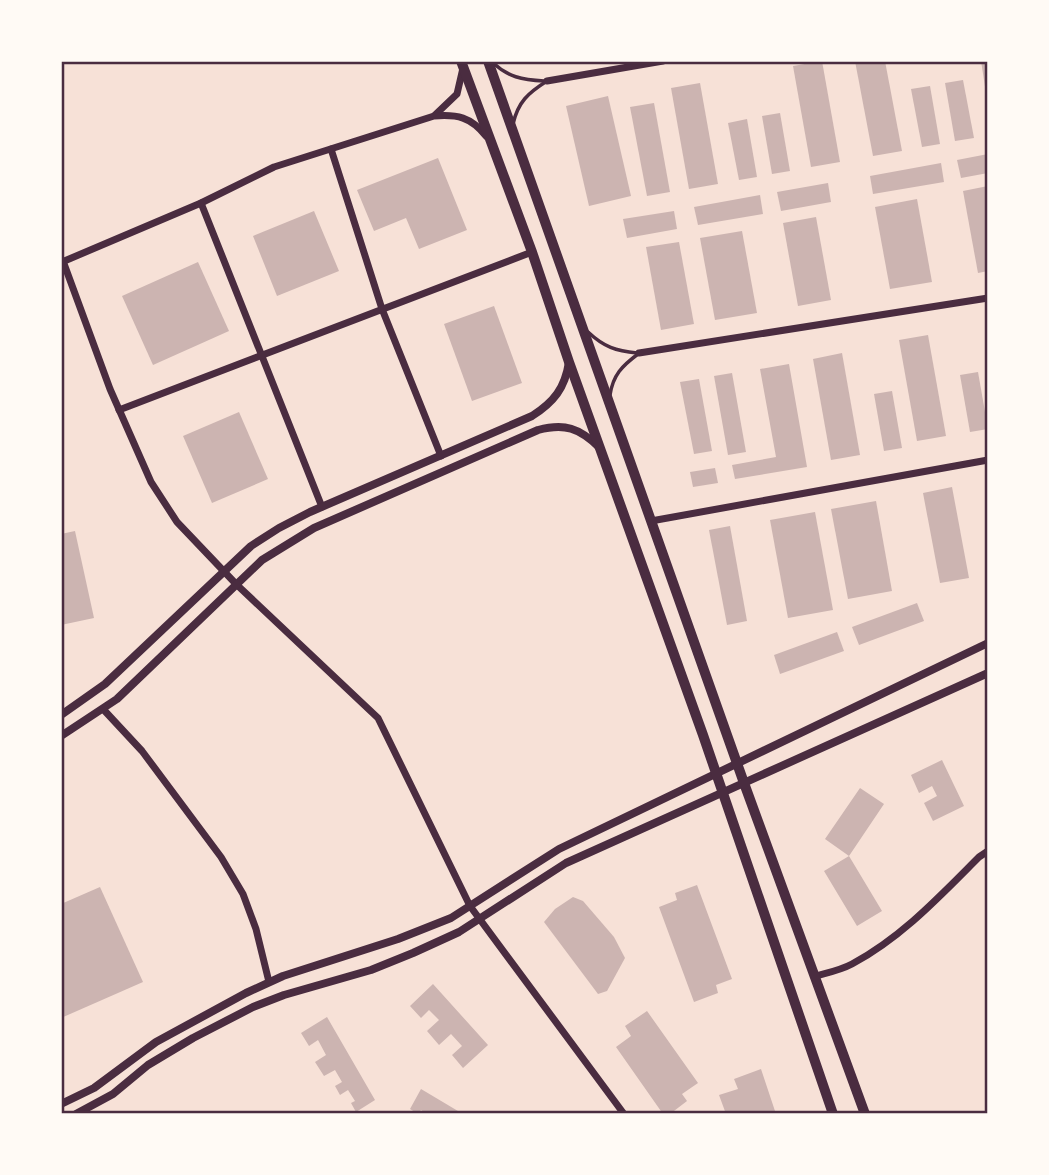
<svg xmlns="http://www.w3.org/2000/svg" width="1049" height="1175" viewBox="0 0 1049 1175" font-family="'Archivo Narrow',sans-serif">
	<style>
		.building { fill: #ccb4b1 }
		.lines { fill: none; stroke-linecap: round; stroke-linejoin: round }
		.service { stroke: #4a2c40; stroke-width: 3.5 }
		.minor { stroke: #4a2c40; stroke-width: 7 }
		.tertiary { stroke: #4a2c40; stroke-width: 8 }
		.secondary { stroke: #4a2c40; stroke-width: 10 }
		.neatline { fill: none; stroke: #4a2c40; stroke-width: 2.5 }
	</style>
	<rect width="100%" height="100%" fill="#f7e1d7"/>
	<!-- building -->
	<g class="building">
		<path d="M822 61 840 162 811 167 793 66Z"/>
		<path d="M855 61H885L902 151 873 156Z"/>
		<path d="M981 61H988V93H986Z"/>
		<path d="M963 80 974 138 955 141 945 83Z"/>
		<path d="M700 83 718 184 689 189 671 88Z"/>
		<path d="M930 86 940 144 922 147 911 89Z"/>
		<path d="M608 96 631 196 589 206 566 106Z"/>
		<path d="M654 103 670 192 647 196 630 107Z"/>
		<path d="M780 113 790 171 772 174 762 116Z"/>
		<path d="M747 119 757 177 739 180 728 123Z"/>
		<path d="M988 154V173L961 178 957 160Z"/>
		<path d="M438 158 467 230 419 249 406 218 374 231 357 190Z"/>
		<path d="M941 163 944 182 873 194 870 176Z"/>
		<path d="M828 183 831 202 781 211 777 192Z"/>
		<path d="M988 186V271L978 273 963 191Z"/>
		<path d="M760 195 763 214 698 225 694 207Z"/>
		<path d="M917 199 932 282 890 289 875 207Z"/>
		<path d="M314 211 339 271 277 296 253 236Z"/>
		<path d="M674 211 677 229 627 238 623 219Z"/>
		<path d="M816 217 831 300 798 306 783 223Z"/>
		<path d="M742 231 757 313 715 320 700 238Z"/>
		<path d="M679 242 694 324 661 330 646 247Z"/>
		<path d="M198 262 229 331 153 365 122 296Z"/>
		<path d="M494 306 522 383 472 401 444 324Z"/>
		<path d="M928 335 946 436 917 441 899 340Z"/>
		<path d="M842 353 860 455 831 460 813 359Z"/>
		<path d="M789 364 807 467 735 479 732 465 776 457 760 369Z"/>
		<path d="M978 372 988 429 970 432 960 375Z"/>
		<path d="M732 373 746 452 728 455 714 376Z"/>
		<path d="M699 379 712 451 694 454 680 382Z"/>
		<path d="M892 391 902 448 884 451 874 394Z"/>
		<path d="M239 412 268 479 212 503 183 436Z"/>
		<path d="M715 468 718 483 693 487 690 472Z"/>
		<path d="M952 487 969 578 940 583 923 493Z"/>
		<path d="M876 501 892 591 848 599 831 509Z"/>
		<path d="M815 512 833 610 788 618 770 520Z"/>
		<path d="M730 526 747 621 727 625 709 530Z"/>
		<path d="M75 531 94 618 61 625V534Z"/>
		<path d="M917 603 924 621 859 645 852 627Z"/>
		<path d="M837 632 844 651 780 674 774 655Z"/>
		<path d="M942 760 964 806 933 821 924 803 937 796 932 786 919 793 911 775Z"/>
		<path d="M860 788 884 804 849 856 882 911 857 926 824 871 849 856 825 839Z"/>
		<path d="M697 885 732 979 716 985 718 993 694 1002 659 907 677 900 675 893Z"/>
		<path d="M100 887 143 982 61 1018V904Z"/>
		<path d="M573 897 583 901 614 937 625 958 607 991 598 994 544 922 555 909Z"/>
		<path d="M433 984 488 1045 463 1068 452 1055 462 1046 451 1034 439 1045 427 1031 439 1020 429 1010 421 1018 410 1006Z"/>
		<path d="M647 1011 698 1083 682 1094 687 1101 670 1114H663L616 1047 631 1036 625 1026Z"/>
		<path d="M327 1017 375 1100 356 1112 351 1103 355 1101 348 1090 340 1095 335 1086 342 1082 335 1070 324 1076 315 1062 326 1055 318 1040 309 1046 301 1033Z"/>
		<path d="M761 1069 776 1114H726L719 1095 738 1089 734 1079Z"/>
		<path d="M421 1089 463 1114H427L421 1110 418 1114 410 1109Z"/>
	</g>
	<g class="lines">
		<!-- service -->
		<g class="service">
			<path d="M492 62C508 77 522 80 544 81"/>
			<path d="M513 124C518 102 528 93 547 81"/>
			<path d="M588 332C604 347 616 351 637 353"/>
			<path d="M610 395C613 375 622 366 638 354"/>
		</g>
		<!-- minor -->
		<g class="minor">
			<path d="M547 81 663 61"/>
			<path d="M435 115 457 94 463 68"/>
			<path d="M331 149 382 309 441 456"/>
			<path d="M201 203 322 507"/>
			<path d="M63 261 110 389 151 482 177 522 236 584 378 718 470 906 624 1114"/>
			<path d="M62 262 201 203 274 167 434 116C457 114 471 117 486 136"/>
			<path d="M639 353 988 298"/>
			<path d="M119 410 532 252"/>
			<path d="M651 521 988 460"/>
			<path d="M103 709 142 751 221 857 243 894 256 929 269 982"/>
			<path d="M816 976C827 973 841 970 852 964 902 937 939 897 979 857L988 851"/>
		</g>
		<!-- tertiary -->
		<g class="tertiary">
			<path d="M61 715 105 684 251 546 279 528 310 512 532 416C554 402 565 388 569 362"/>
			<path d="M61 736 117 699 262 560 314 528 538 430C565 423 579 428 599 447"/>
			<path d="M61 1104 94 1088 156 1042 246 993 283 976 398 939 451 918 559 849 988 643"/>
			<path d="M76 1114 113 1094 148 1065 193 1038 253 1007 284 995 371 970 413 953 459 932 566 863 988 673"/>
		</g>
		<!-- secondary -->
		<g class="secondary">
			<path d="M461 61 532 252 569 362 703 735 833 1114"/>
			<path d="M488 61 744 783 865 1114"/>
		</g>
	</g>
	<!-- border -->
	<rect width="1049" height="1175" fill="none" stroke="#fffaf5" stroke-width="126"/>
	<rect x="63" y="63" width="923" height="1049" class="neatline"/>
</svg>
